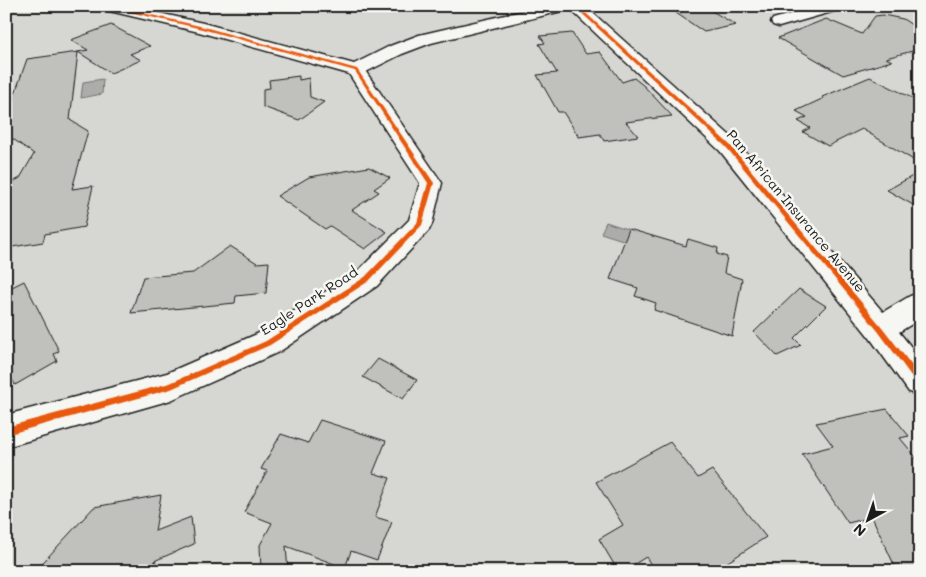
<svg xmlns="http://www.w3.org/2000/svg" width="926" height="577" viewBox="0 0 926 577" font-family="Mali,sans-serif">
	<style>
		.green { fill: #d6d6d2; stroke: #797977 }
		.water { fill: #acaca9; stroke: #727271 }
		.building { fill: #c0c0bd; stroke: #1c1c1c }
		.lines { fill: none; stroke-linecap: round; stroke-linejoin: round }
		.street-casing { stroke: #1c1c1c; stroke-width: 3 }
		.street { fill: #f6f6f2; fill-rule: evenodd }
		.cycleway-casing { stroke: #f6f6f2; stroke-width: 3 }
		.cycleway { fill: #e8590c; fill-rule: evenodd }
		.labels { text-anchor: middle; stroke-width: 5; stroke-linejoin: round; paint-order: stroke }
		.street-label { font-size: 14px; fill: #1c1c1c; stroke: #f6f6f2 }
	</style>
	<rect width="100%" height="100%" fill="#f6f6f2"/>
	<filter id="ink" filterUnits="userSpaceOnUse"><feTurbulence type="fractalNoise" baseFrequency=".02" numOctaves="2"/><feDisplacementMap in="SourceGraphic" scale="10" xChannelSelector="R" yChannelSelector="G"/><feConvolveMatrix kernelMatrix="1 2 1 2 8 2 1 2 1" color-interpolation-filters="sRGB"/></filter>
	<g filter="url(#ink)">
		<!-- green -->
		<rect class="green" x="6" y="6" width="914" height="565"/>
		<!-- water -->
		<g class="water">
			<path d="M103 79 102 94 81 98 83 82Z"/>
			<path d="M606 222 642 234 638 245 601 233Z"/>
		</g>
		<!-- building -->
		<g class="building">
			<path d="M705 7 736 25 704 32 676 13Z"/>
			<path d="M883 15 903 19 912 25 920 40V49L886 58 892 61 843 75 778 38 826 19 862 34 875 16Z"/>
			<path d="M111 25 150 46 130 54 141 60 111 73 78 52 88 50 71 40Z"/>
			<path d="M572 33 586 54 600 52 622 82 634 78 644 86 672 116 626 122 638 136 604 141 600 134 579 137 563 112H558L537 75 557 73 539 44 545 43 540 36Z"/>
			<path d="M78 52 70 120 88 131 72 189 93 186 84 227 45 234 43 242 6 248V186L20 178 34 154 6 134V119L27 59Z"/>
			<path d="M299 76V80L309 78 310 97 324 102 299 120 263 107V89L270 88 269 80Z"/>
			<path d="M870 77 920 102V164L862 129 828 146 803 132 810 128 798 121 807 117 796 111 824 98 822 97Z"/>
			<path d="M369 167 390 178 374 189 379 192 352 210 387 232 365 249 330 226 325 229 277 196 309 177Z"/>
			<path d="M920 172V209L887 190Z"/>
			<path d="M629 229 686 246 688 239 718 248 717 254 727 257 724 273 742 279 732 336 654 310 656 303 635 296 638 288 610 279Z"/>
			<path d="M230 246 257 263 269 262 266 293 236 296 235 303 131 313 143 277 193 273Z"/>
			<path d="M24 281 59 351 54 354 57 361 15 385 6 366V290Z"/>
			<path d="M799 289 826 306 794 338 801 345 777 356 754 332Z"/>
			<path d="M378 359 417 380 403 399 363 377Z"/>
			<path d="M887 409 909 436 900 438 920 462V571H897L872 517 848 523 802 454 833 446 816 423Z"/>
			<path d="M320 420 386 441 373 473 390 478 375 517 392 522 377 560 351 551 345 568 286 546 288 571H261L260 545 272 523 244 512 267 471 261 469 281 434 308 443Z"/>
			<path d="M670 442 698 478 712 470 766 537 714 571H655L646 557 623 571H618L599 539 623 525 596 482Z"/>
			<path d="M161 495 155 531 191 517 194 544 154 561 168 571H35L94 507Z"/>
		</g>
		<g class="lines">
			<defs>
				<g id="street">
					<path d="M6 6H15L13 9 6 12Z"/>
					<path d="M99 6H128L203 23 354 64 390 46 419 35 544 6H585L736 141 883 312 910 296 920 293V319L899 332 920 358V396L909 392 870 338 720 151 570 9 431 43 402 54 366 72 442 183 432 224 429 230 377 286 279 352 171 400 6 447V415L167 373 257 334 357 272 409 220 420 183 349 74 199 32 101 9Z"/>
					<path d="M819 6H844L842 9 779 27 773 25 771 22 773 19Z"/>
				</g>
			</defs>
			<!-- street casing -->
			<use href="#street" class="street-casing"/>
			<!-- street -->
			<use href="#street" class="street"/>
			<defs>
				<g id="cycleway">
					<path d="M104 6H112L204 27 357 69 434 183 422 225 369 281 270 345 171 389 6 435V427L170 383 266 341 365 277 417 223 428 183 355 71 202 29Z"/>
					<path d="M574 6H578L730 145 882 327 920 376V385L917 384 878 331 726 147Z"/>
				</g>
			</defs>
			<!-- cycleway casing -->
			<use href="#cycleway" class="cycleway-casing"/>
			<!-- cycleway -->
			<use href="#cycleway" class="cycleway"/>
		</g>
	</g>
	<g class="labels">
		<!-- street labels -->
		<g class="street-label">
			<text transform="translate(796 211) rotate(50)" y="5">Pan African Insurance Avenue</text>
			<text transform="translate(309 301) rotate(-33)" y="5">Eagle Park Road</text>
		</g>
	</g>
	<!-- margin -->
	<rect width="926" height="577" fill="none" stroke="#f6f6f2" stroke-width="25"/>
	<rect x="12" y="12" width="901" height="552" fill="none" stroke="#1c1c1c" stroke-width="2" filter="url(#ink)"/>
	<!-- north arrow -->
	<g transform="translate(868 520) rotate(220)" stroke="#f6f6f2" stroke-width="4" paint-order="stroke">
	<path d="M0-4L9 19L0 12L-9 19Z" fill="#1c1c1c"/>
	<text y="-8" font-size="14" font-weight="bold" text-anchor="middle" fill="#1c1c1c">N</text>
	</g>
</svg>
